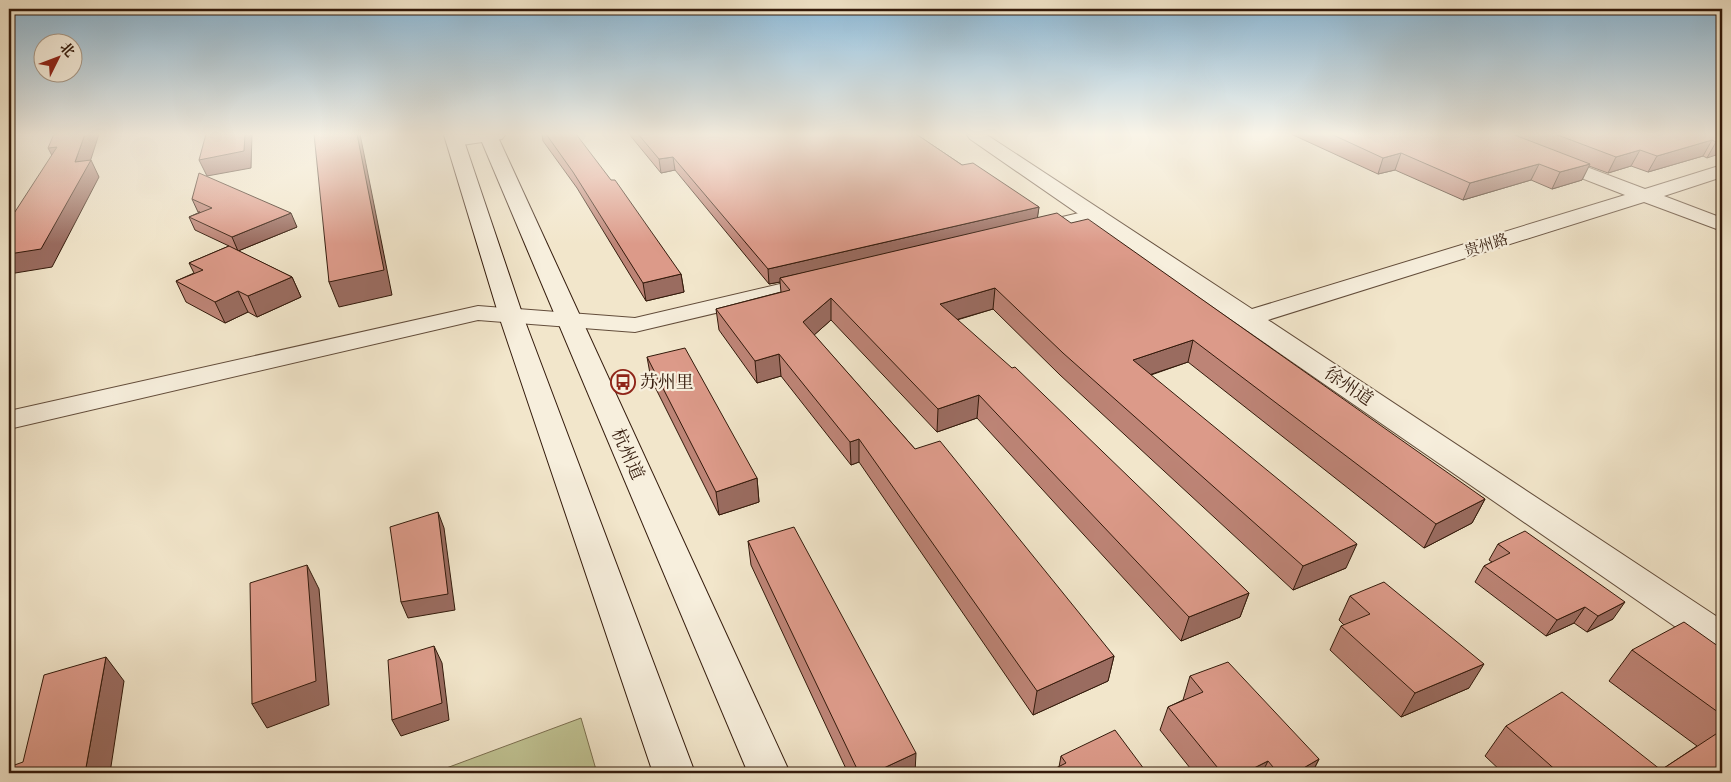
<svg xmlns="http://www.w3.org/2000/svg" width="1731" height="782" viewBox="0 0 1731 782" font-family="'Libre Bodoni','Noto Serif SC',serif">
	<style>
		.green { fill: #c0c393; stroke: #7a6e4f }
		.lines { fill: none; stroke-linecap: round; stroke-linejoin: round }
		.minor-casing { stroke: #634d3b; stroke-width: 2 }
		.tertiary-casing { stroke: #634d3b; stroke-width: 2 }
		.secondary-casing { stroke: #331a0b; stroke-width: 2 }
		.minor { fill: #f7efdd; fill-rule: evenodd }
		.tertiary { fill: #f7efdd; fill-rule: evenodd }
		.secondary { fill: #f7efdd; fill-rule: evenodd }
		.wall { fill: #bd8476; stroke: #331a0b }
		.shaded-wall { fill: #9a6c60; stroke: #331a0b }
		.building { fill: #dc9a89; stroke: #331a0b }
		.labels { text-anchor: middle; stroke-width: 4.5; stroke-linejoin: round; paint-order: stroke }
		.far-street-label { font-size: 15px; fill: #331a0b; stroke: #f7efdd }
		.poi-label { font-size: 18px; fill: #331a0b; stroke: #f7efdd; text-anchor: start }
		.street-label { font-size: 18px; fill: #331a0b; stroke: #f7efdd }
	</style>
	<rect width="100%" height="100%" fill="#f2e6cb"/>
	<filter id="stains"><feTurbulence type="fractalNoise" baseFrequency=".004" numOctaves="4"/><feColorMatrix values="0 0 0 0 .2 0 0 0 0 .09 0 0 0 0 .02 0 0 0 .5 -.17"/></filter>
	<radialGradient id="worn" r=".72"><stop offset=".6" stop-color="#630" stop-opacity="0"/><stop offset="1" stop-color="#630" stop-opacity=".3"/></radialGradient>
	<!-- green -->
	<path class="green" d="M581 718 597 773H433Z"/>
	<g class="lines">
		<defs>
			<g id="minor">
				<path d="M1096 209 1103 211 1106 215 1103 219 1032 237 1024 236 1021 231 1024 226Z"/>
				<path d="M818 275 826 277 830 282 826 287 635 332 478 320 9 429V411L478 306 635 318Z"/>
			</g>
			<g id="tertiary">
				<path d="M463 135H505L502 139 496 140 455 146 449 145 446 141 449 137Z"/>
				<path d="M967 135H987L1252 309 1625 195 1481 139 1478 135H1502L1645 189 1722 165V177L1664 196 1722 218V231L1644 202 1268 320 1722 620V654L1709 650 970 139Z"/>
			</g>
			<g id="secondary">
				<path d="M444 135H462L523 316 695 773H653L499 316Z"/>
				<path d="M479 135H497L790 773H748Z"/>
			</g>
		</defs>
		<!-- minor casing -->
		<use href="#minor" class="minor-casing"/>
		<!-- tertiary casing -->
		<use href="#tertiary" class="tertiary-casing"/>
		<!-- secondary casing -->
		<use href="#secondary" class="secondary-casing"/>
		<!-- minor -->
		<use href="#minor" class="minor"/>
		<!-- tertiary -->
		<use href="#tertiary" class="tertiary"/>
		<!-- secondary -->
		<use href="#secondary" class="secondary"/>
	</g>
	<!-- wall -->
	<g class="wall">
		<path d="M542 134H546L681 274 684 292 646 301 577 188 543 141Z"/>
		<path d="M629 134H916L962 165 1039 207 1037 218 1485 499 1472 523 1424 548 1188 362 1151 375 1346 568 1293 590 1060 375 993 309 957 320 1249 593 1240 617 1181 641 977 418 937 432 831 320 814 335 915 449 1114 656 1108 681 1033 715 859 462 851 465 781 376 757 383 719 330 716 309 781 292 780 282 769 284 675 170 661 173Z"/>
		<path d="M1291 134H1722L1707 158 1703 156 1648 172 1631 166 1608 173 1589 166 1582 180 1552 189 1531 180 1463 200 1395 170 1378 174Z"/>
		<path d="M192 199 297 227 238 251 292 277 301 297 257 317 248 312 225 323 186 302 176 281 194 273 189 263 229 246 195 230 189 217 200 212H198Z"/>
		<path d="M647 357 757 478 759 502 719 515 651 379Z"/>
		<path d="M748 541 915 773H848L751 565Z"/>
		<path d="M1498 544 1613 619 1587 632 1574 623 1546 636 1475 582 1484 566 1492 562 1489 560Z"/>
		<path d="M1350 596 1469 688 1401 717 1330 650 1341 626 1344 625 1339 620Z"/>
		<path d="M1722 649V773H1503L1485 756 1506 726 1661 770 1697 746 1609 681 1632 650Z"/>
		<path d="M1190 676 1319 759 1312 773H1194L1160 730 1168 707 1183 700Z"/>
		<path d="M1061 756 1147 773 1059 767Z"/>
	</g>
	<!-- shaded-wall -->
	<g class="shaded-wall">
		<path d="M85 134H99L90 162 91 160 99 177 52 267 9 274V254L75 162Z"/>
		<path d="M245 134H252L251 168 207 176 199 160Z"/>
		<path d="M357 134H360L392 295 339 307 329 282Z"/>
		<path d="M1712 140 1703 156 1648 172 1657 156Z"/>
		<path d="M1722 140V153L1707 158 1716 142Z"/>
		<path d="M57 147V165L48 148Z"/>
		<path d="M1640 150 1631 166 1608 173 1616 157Z"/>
		<path d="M1401 153 1395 170 1378 174 1383 158Z"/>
		<path d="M673 157 675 170 661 173 659 159Z"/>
		<path d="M1539 164 1531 180 1463 200 1470 183Z"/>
		<path d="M1590 164 1582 180 1552 189 1560 172Z"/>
		<path d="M1039 207 1037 221 780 278V282L769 284 768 269Z"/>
		<path d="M291 213 297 227 238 251 232 237Z"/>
		<path d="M681 274 684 292 646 301 643 283Z"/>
		<path d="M292 277 301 297 257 317 248 296Z"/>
		<path d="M995 288 993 309 938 325 940 304Z"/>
		<path d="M238 291 248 312 225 323 215 302Z"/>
		<path d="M831 298V320L804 344 803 322Z"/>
		<path d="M1193 340 1188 362 1128 382 1133 360Z"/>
		<path d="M779 354 781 376 757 383 755 361Z"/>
		<path d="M979 395 977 418 937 432 938 409Z"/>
		<path d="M859 439V462L851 465 850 442Z"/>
		<path d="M757 478 759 502 719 515 716 492Z"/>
		<path d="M1485 499 1472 523 1424 548 1436 524Z"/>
		<path d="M438 512 444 528 455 610 408 618 401 602Z"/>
		<path d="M1357 544 1346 568 1293 590 1303 566Z"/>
		<path d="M307 565 319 589 329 705 267 728 252 704Z"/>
		<path d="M1249 593 1240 617 1181 641 1189 617Z"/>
		<path d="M1625 602 1613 619 1587 632 1598 616Z"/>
		<path d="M1585 607 1574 623 1546 636 1557 620Z"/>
		<path d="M434 646 442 663 449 720 401 736 392 720Z"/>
		<path d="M1114 656 1108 681 1033 715 1037 691Z"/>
		<path d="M106 657 124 681 110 773H85Z"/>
		<path d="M1484 664 1469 688 1401 717 1415 693Z"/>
		<path d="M916 753 915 773H873Z"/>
		<path d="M1319 759 1312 773H1295Z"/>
		<path d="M1268 761 1262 773H1244Z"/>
	</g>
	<!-- building -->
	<g class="building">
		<path d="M54 134H85L75 162 91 160 41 249 9 254V221L57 147 48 148Z"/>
		<path d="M206 134H245L244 151 199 160Z"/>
		<path d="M314 134H357L384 270 329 282Z"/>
		<path d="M546 134H576L611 180H615L681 274 643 283 573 172Z"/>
		<path d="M638 134H916L962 165 973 163 1039 207 768 269 673 157 659 159Z"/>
		<path d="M1331 134H1512L1590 164 1560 172 1539 164 1470 183 1401 153 1383 158Z"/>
		<path d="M1555 134H1722V140L1716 142 1712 140 1657 156 1640 150 1616 157Z"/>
		<path d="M199 173 291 213 232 237 189 217 212 208 192 199Z"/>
		<path d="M1057 213 1071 223 1088 219 1485 499 1436 524 1193 340 1133 360 1357 544 1303 566 1063 353 995 288 940 304 1012 368 1015 367 1249 593 1189 617 979 395 938 409 831 298 803 322 915 449 940 441 1114 656 1037 691 859 439 850 442 779 354 755 361 716 309 790 290 780 278Z"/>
		<path d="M229 246 292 277 248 296 238 291 215 302 176 281 203 270 189 263Z"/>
		<path d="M685 348 757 478 716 492 647 357Z"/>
		<path d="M438 512 448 594 401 602 390 527Z"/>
		<path d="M794 527 916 753 873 773H859L748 541Z"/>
		<path d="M1525 531 1625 602 1598 616 1585 607 1557 620 1484 566 1510 553 1498 544Z"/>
		<path d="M307 565 316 681 252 704 250 583Z"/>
		<path d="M1384 582 1484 664 1415 693 1341 626 1370 614 1350 596Z"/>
		<path d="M1684 622 1722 649V715L1632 650Z"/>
		<path d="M434 646 442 703 392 720 388 660Z"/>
		<path d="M106 657 85 773H9V767L23 762 44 675Z"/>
		<path d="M1228 662 1319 759 1295 773H1278L1268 761 1244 773H1222L1168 707 1203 692 1190 676Z"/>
		<path d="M1562 692 1661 770 1722 730V773H1559L1506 726Z"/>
		<path d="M1115 730 1147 773H1046L1066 763 1061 756Z"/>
	</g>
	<!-- sky -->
	<linearGradient id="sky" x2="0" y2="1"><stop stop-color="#8ab8d7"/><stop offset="0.55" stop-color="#f9f4e8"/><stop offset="1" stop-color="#f9f4e8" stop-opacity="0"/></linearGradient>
	<rect width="1731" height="244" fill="url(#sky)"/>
	<!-- icons -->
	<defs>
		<symbol id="bus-ring" viewBox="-11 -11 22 22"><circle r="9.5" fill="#f7efdd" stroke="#8f2418" stroke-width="1.5"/><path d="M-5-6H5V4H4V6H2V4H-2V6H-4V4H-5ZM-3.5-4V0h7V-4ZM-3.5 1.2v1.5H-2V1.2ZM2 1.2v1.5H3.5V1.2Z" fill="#8f2418"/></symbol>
	</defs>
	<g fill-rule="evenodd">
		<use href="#bus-ring" x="609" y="368" width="28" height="28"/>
	</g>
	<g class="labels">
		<!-- far-street labels -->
		<g class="far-street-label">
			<text transform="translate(1486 245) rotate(-17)" y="5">贵州路</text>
		</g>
		<!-- poi labels -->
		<g class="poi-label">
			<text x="640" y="388">苏州里</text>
		</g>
		<!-- street labels -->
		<g class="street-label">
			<text transform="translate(1349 386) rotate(34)" y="6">徐州道</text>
			<text transform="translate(628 454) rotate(66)" y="6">杭州道</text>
		</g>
	</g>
	<!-- margin -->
	<rect width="1731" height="782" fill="none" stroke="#f2e6cb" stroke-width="30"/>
	<rect x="10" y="10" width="1711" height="762" fill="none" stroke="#331a0b" stroke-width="2.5"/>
	<rect x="15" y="15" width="1701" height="752" fill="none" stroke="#331a0b"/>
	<!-- north arrow -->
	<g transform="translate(58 58) rotate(48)"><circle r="24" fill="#f7efdd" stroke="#a99a89"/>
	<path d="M0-4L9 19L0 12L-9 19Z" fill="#8f2418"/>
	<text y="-8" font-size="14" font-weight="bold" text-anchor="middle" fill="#331a0b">北</text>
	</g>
	<rect width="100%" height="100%" filter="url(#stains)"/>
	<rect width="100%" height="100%" fill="url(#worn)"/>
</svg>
